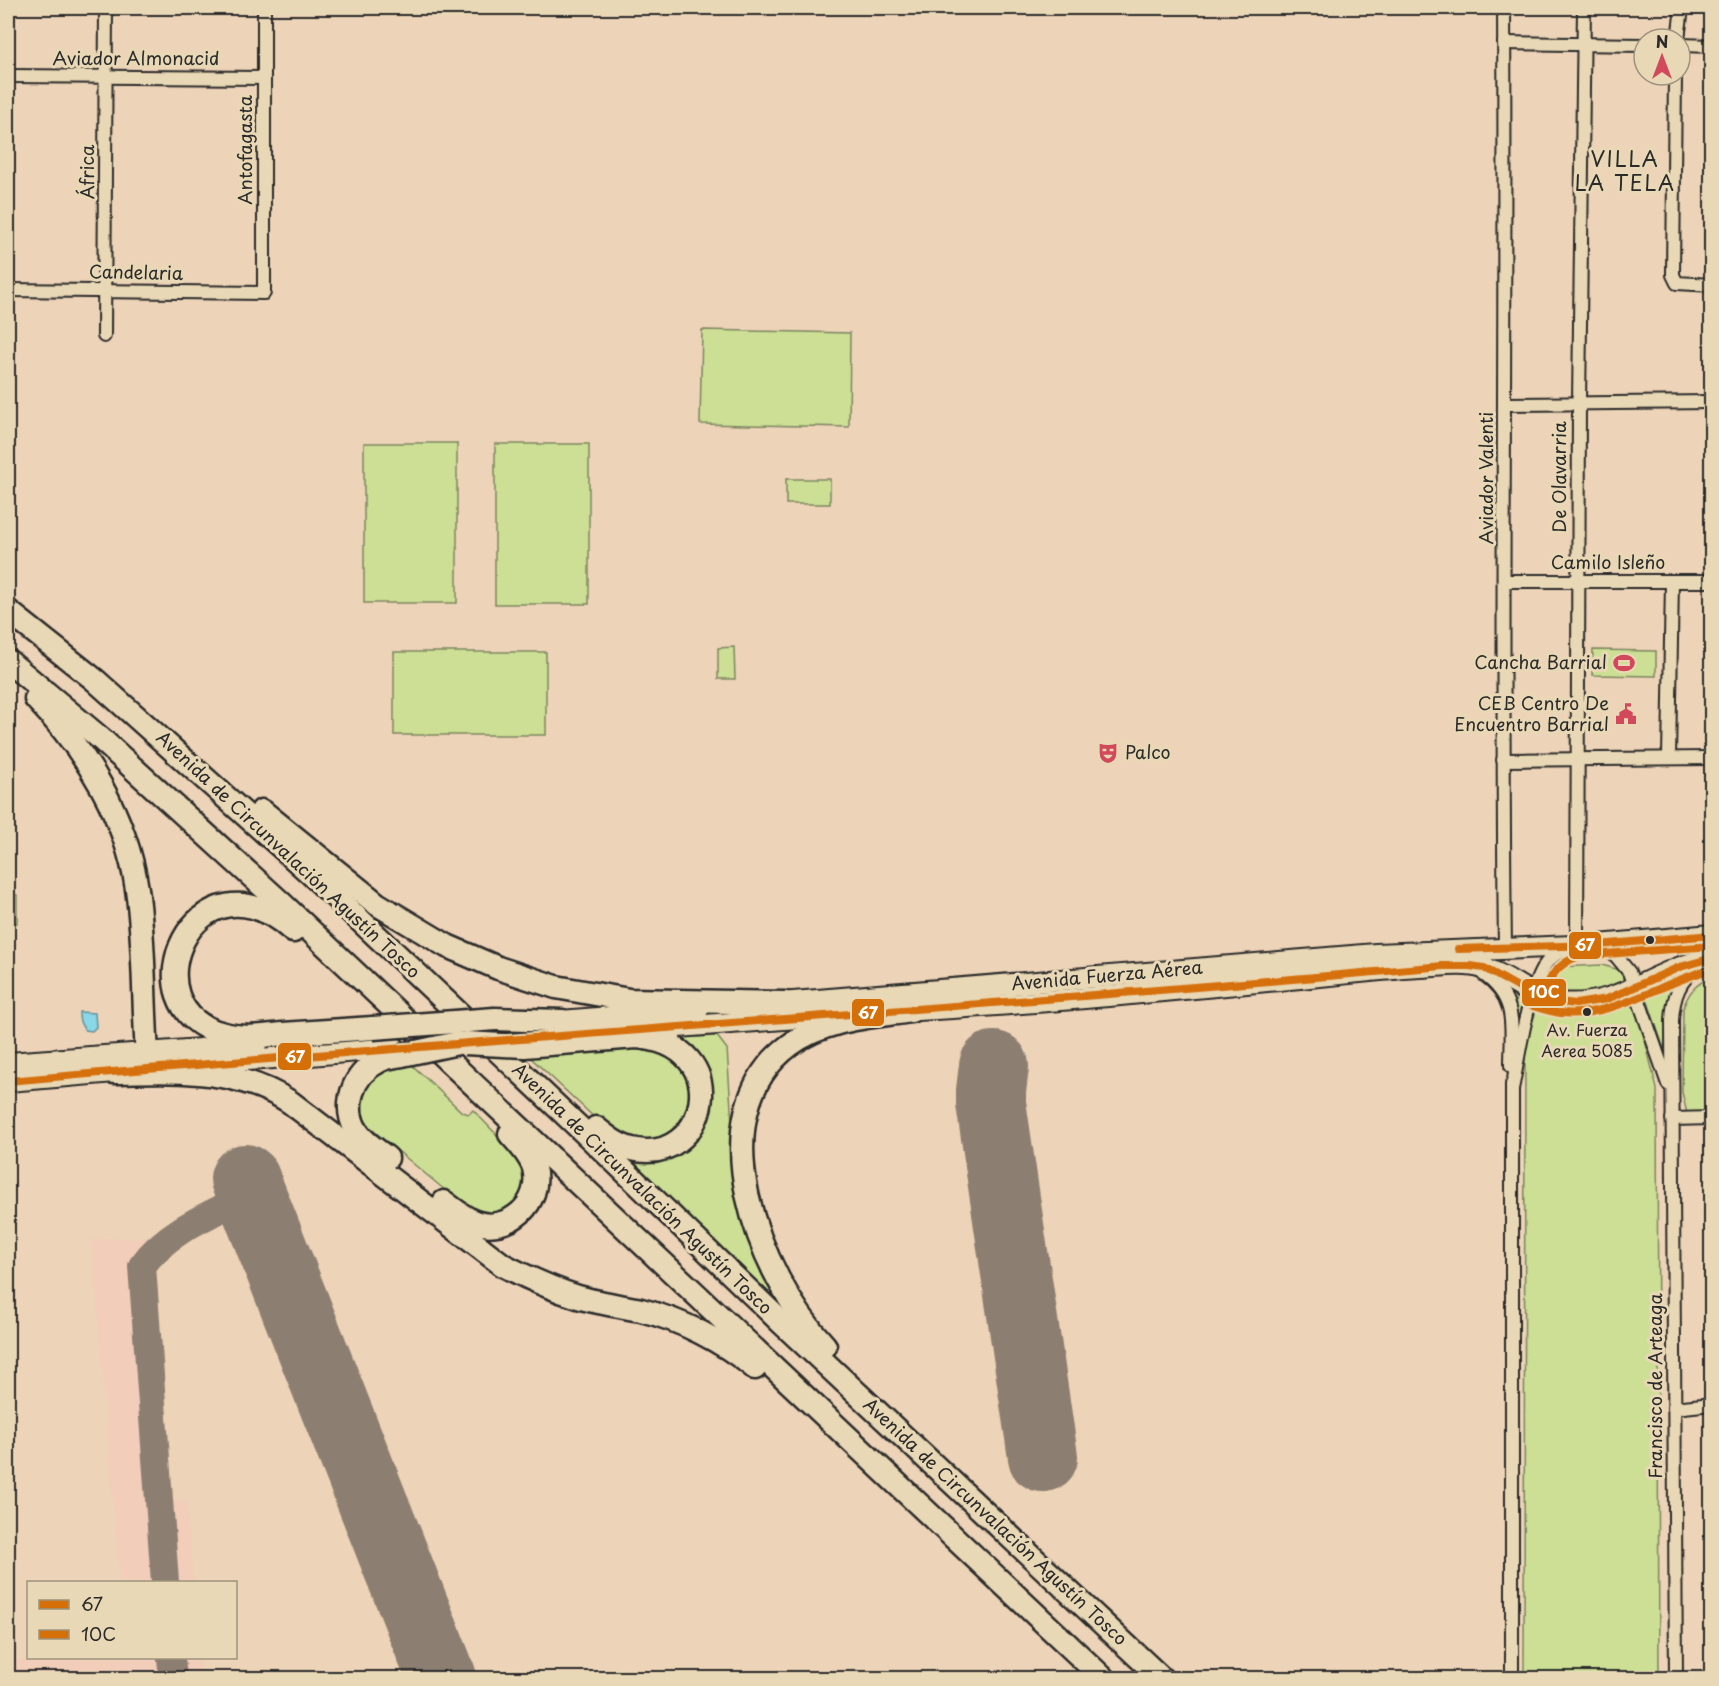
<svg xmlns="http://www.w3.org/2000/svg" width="1719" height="1686" viewBox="0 0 1719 1686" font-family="'Playpen Sans',sans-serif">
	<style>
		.built { fill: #f2cdb9 }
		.green { fill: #ccdf94; stroke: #7c8560; stroke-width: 1.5 }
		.water { fill: #89d7e7; stroke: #63929c; stroke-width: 1.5 }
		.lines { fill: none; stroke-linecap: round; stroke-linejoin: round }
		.taxiway { stroke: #8c7f71; stroke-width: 28 }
		.runway { stroke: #8c7f71; stroke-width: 70 }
		.minor-casing { stroke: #2b2b2b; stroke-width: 16 }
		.primary-casing { stroke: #2b2b2b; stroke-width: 24 }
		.motorway-casing { stroke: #2b2b2b; stroke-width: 27 }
		.minor { stroke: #e9d8b5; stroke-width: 12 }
		.primary { stroke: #e9d8b5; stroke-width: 20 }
		.motorway { stroke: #e9d8b5; stroke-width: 22 }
		.motorway-bridge-casing { stroke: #2b2b2b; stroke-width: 27; stroke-linecap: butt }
		.motorway-bridge { stroke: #e9d8b5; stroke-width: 22 }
		.bus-1-casing { stroke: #e9d8b5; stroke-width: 12 }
		.bus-2-casing { stroke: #e9d8b5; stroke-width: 12 }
		.bus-1 { stroke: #d57009; stroke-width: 8 }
		.bus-2 { stroke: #d57009; stroke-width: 8 }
		.bus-dot { fill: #2b2b2b; stroke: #e9d8b5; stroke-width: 2 }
		.labels { text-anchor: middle; stroke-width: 6; stroke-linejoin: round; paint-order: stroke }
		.bus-label { font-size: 16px; fill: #2b2b2b; stroke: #e9d8b5 }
		.street-label { font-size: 18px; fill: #2b2b2b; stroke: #e9d8b5 }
		.poi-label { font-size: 18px; fill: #2b2b2b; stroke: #e9d8b5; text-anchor: end }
		.quarter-label { font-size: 21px; letter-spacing: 1.5px; fill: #2b2b2b; stroke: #e9d8b5 }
		.line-badge { stroke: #e9d8b5; stroke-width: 2 }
		.badge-label { font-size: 16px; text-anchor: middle; font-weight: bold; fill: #fff }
	</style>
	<rect width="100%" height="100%" fill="#edd3b7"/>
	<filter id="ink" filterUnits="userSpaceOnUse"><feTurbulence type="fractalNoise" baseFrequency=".0167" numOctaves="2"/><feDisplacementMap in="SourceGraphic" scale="12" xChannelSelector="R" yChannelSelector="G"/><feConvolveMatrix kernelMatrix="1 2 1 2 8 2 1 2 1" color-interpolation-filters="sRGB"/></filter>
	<g filter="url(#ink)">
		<!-- built -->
		<g class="built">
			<path d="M149 1237 171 1502 186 1501 193 1582H120L92 1240Z"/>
			<path d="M60 1658H198L200 1678H8V1661Z"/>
		</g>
		<!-- green -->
		<g class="green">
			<path d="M702 330 850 333 849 427 700 424Z"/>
			<rect x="364" y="443" width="93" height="160"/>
			<rect x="495" y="444" width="94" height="160"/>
			<rect x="786" y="479" width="44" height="25"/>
			<path d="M734 647 735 679H718V648Z"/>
			<path d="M1593 650 1656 651V676L1592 675Z"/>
			<rect x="394" y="652" width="152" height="83"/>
			<rect x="8" y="895" width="9" height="28"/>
			<path d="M1602 965 1619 970 1623 977V982C1618 986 1613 991 1607 992 1592 995 1559 996 1548 984V976L1555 969 1560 967Z"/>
			<path d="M1711 977V1112L1687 1114 1682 1092 1683 1009C1688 992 1696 984 1711 977Z"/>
			<path d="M1673 979 1664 1049 1644 990Z"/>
			<path d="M1515 993 1528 998 1517 1038Z"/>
			<path d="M1634 996 1657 1089 1659 1678H1524L1525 1047 1538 1004Z"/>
			<path d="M717 1036 727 1049 735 1168 781 1303 746 1274 621 1152 635 1156 706 1113 677 1042 679 1038Z"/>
			<path d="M627 1049C649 1049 666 1055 685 1066L694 1103 671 1137 634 1142 598 1121 530 1057Z"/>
			<path d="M399 1064 413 1066 462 1112 469 1114 473 1110 520 1159 527 1178 518 1203 499 1215 478 1214 458 1201 368 1126C355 1104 361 1097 371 1075Z"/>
		</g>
		<!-- water -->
		<path class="water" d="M79 1012 95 1013 96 1027 92 1031 85 1030C80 1024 79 1020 79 1012Z"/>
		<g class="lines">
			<!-- taxiway -->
			<g class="taxiway">
				<path d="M165 1582 142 1266C167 1230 214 1213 251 1194"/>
				<path d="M171 1658 173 1678"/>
			</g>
			<!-- runway -->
			<g class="runway">
				<path d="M994 1066 991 1091V1103L1043 1457"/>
				<path d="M245 1179 442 1678"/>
			</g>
			<defs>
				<g id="minor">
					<path d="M1504 8C1506 321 1501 635 1505 949"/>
					<path d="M1678 39 1682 8"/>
					<path d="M1504 43 1644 45"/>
					<path d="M1680 45 1712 46"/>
					<path d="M1675 75 1673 275 1677 283 1712 285"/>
					<path d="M8 76 264 78"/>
					<path d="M8 290 264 293V8"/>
					<path d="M104 336 106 8"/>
					<path d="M1505 404 1712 402"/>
					<path d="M1504 581H1712"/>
					<path d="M1669 758 1672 581"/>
					<path d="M1503 760 1712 758"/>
					<path d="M1602 947 1616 956 1629 972 1668 1084"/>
					<path d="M1483 974C1519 999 1511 1028 1511 1066"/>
					<path d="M1512 1089C1519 1057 1528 983 1548 961 1556 952 1566 949 1577 946L1579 403 1584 8"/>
					<path d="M1672 1119 1712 1118"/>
					<path d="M1674 1408 1712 1404"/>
					<path d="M1512 1678V1084"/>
					<path d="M1676 1678 1672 1021C1673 997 1679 979 1700 966"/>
				</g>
				<g id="primary">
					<path d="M769 1004 1376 954 1598 945 1712 935"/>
					<path d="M897 1011C1020 1005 1144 993 1267 981 1318 977 1369 970 1420 967 1441 966 1464 962 1483 968 1512 976 1529 999 1561 1003 1608 1008 1640 982 1681 967 1691 963 1701 961 1712 958"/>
					<path d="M548 1022 698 1010"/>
					<path d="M625 1031 850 1014"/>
					<path d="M8 1063 256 1045"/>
					<path d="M187 1065 395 1048"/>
					<path d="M8 1081 127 1071"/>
				</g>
				<g id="motorway">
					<path d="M8 611 95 680 308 871 606 1153 781 1322 1161 1678"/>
					<path d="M8 661 100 738 280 902 1103 1678"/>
					<path d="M36 699C86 751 126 816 137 889 145 943 143 999 147 1053"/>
					<path d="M262 811 377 904 447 946 498 968 556 987 629 1000 785 1003"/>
					<path d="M293 931C195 841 122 1010 224 1034 243 1039 263 1036 283 1034 313 1032 343 1030 373 1028"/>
					<path d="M495 1019 562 1021"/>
					<path d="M524 1046 636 1037C738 1044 707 1168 632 1149 618 1146 607 1137 596 1128"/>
					<path d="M114 1072C176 1071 236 1067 290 1102L503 1265C528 1278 552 1289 578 1297 599 1303 620 1306 641 1310 681 1320 723 1341 755 1368"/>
					<path d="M387 1158C377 1150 365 1143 358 1133 341 1108 352 1074 379 1061 386 1057 394 1056 402 1055"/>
					<path d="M444 1202C454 1209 464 1218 475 1222 508 1234 543 1203 534 1168 530 1155 519 1144 510 1134"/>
					<path d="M825 1346C760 1277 695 1115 790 1045 824 1019 871 1017 911 1011"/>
				</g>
			</defs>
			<!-- minor casing -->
			<use href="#minor" class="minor-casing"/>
			<!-- primary casing -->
			<use href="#primary" class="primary-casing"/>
			<!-- motorway casing -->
			<use href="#motorway" class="motorway-casing"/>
			<!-- minor -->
			<use href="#minor" class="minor"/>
			<!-- primary -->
			<use href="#primary" class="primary"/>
			<!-- motorway -->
			<use href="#motorway" class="motorway"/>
			<defs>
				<g id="motorway-bridge">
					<path d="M373 1028 495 1019"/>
					<path d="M465 1043 524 1046"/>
					<path d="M402 1055 458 1043"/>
				</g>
			</defs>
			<!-- motorway-bridge casing -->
			<use href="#motorway-bridge" class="motorway-bridge-casing"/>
			<!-- motorway-bridge -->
			<use href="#motorway-bridge" class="motorway-bridge"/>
			<defs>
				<g id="bus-1">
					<path d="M1458 949 1598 945 1712 935"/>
					<path d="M8 1081C486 1038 965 1009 1443 966H1469L1484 968 1532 995 1559 1002 1576 1004 1607 999 1680 967 1712 958"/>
				</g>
				<g id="bus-2">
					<path d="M1542 998C1549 977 1557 964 1579 956L1712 946"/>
					<path d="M1530 1005C1540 1008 1550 1012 1561 1013 1615 1018 1661 982 1712 969"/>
				</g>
			</defs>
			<!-- bus-1 casing -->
			<use href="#bus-1" class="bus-1-casing"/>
			<!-- bus-2 casing -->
			<use href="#bus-2" class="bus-2-casing"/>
			<!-- bus-1 -->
			<use href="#bus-1" class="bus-1"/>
			<!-- bus-2 -->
			<use href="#bus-2" class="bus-2"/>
		</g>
	</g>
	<!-- icons -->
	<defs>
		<symbol id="stadium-bare" viewBox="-9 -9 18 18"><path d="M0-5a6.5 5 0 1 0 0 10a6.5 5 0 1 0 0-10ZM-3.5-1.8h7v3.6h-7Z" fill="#d1495b" stroke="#e9d8b5" stroke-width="2.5" paint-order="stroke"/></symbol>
		<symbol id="civic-bare" viewBox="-9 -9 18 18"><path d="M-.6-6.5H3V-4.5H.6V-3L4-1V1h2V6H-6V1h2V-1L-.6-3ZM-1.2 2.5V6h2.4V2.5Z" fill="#d1495b" stroke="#e9d8b5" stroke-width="2.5" paint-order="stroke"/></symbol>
		<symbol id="theatre-bare" viewBox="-9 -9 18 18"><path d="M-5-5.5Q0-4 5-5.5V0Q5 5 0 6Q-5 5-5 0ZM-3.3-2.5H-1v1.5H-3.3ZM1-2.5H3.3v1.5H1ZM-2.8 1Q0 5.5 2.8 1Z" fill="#d1495b" stroke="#e9d8b5" stroke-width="2.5" paint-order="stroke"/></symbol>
	</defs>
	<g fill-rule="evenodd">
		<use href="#stadium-bare" x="1609" y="648" width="30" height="30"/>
		<use href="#civic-bare" x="1611" y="699" width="30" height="30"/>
		<use href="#theatre-bare" x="1093" y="738" width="30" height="30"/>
	</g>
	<!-- markers -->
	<g class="bus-dot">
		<circle cx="1650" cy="940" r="5"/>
		<circle cx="1587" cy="1012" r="5"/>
	</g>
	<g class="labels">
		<!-- bus labels -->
		<g class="bus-label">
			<text x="1587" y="1036">Av. Fuerza<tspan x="1587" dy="21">Aerea 5085</tspan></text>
		</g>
		<!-- street labels -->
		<g class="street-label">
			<text x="136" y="65">Aviador Almonacid</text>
			<text transform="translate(246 150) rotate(-90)" y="6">Antofagasta</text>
			<text transform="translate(88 172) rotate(-90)" y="6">África</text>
			<text transform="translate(136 273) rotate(1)" y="6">Candelaria</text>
			<text transform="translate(1560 477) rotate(-90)" y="6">De Olavarria</text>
			<text transform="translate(1487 478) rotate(-90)" y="6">Aviador Valenti</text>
			<text x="1608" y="569">Camilo Isleño</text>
			<text transform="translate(288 855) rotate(43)" y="6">Avenida de Circunvalación Agustín Tosco</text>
			<text transform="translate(1107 976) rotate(-5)" y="6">Avenida Fuerza Aérea</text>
			<text transform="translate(642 1189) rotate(44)" y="6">Avenida de Circunvalación Agustín Tosco</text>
			<text transform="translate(1656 1386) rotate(-90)" y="6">Francisco de Arteaga</text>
			<text transform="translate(995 1522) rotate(43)" y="6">Avenida de Circunvalación Agustín Tosco</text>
		</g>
		<!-- poi labels -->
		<g class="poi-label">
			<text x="1607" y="669">Cancha Barrial</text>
			<text x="1609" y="710">CEB Centro De<tspan x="1609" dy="21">Encuentro Barrial</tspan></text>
			<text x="1125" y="759" text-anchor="start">Palco</text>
		</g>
		<!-- quarter labels -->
		<g class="quarter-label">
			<text x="1625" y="167">VILLA<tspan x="1625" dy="24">LA TELA</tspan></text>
		</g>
	</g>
	<g class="line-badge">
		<rect x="1568" y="931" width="34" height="29" rx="6" fill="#d57009"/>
		<rect x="1521" y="978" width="46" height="29" rx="6" fill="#d57009"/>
		<rect x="851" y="998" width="34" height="29" rx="6" fill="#d57009"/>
		<rect x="277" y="1042" width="35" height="29" rx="6" fill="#d57009"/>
	</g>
	<g class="badge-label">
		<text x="1585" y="951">67</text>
		<text x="1544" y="998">10C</text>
		<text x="868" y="1019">67</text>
		<text x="295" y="1063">67</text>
	</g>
	<!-- margin -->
	<rect width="1719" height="1686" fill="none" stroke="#e9d8b5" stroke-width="30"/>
	<rect x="15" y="15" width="1689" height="1656" fill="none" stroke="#2b2b2b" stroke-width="2" filter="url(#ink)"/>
	<!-- legend -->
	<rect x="27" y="1581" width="210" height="78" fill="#e9d8b5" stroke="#9d937e" stroke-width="1.5"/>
	<rect x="39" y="1600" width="30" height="9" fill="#d57009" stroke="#9d937e" stroke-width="1.5"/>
	<text x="81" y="1611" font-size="18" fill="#2b2b2b">67</text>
	<rect x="39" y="1630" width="30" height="9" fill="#d57009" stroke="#9d937e" stroke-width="1.5"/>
	<text x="81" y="1641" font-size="18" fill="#2b2b2b">10C</text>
	<!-- north arrow -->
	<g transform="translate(1662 57)"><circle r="28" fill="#e9d8b5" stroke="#9d937e" stroke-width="1.5"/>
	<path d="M0-4.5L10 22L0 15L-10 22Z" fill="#d1495b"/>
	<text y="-9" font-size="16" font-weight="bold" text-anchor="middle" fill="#2b2b2b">N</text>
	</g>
</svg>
